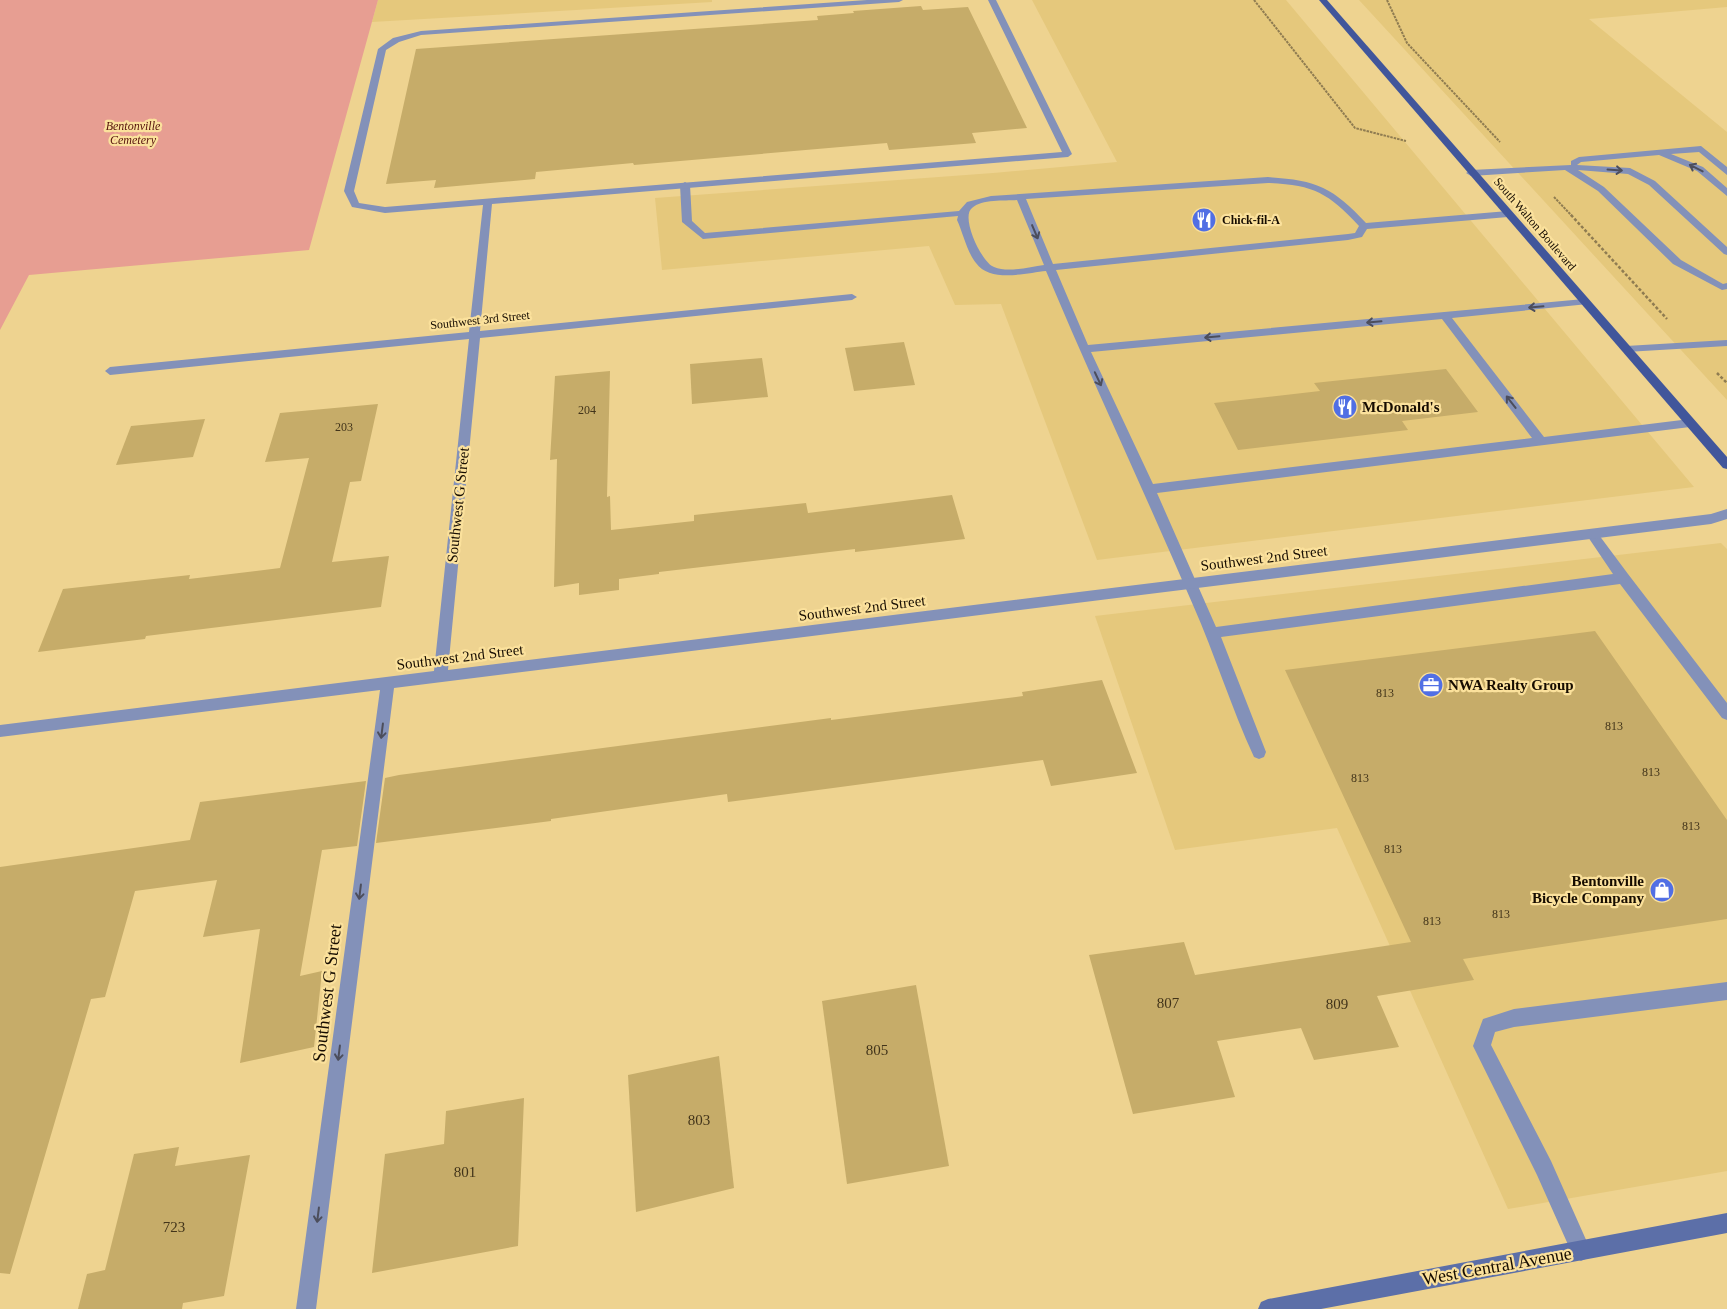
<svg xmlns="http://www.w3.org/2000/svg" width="1727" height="1309" viewBox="0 0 1727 1309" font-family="Georgia,serif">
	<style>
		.built { fill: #e5c87c }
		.green { fill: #e79e92 }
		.building { fill: #c6ac69 }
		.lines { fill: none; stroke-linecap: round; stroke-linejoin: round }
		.path-far1 { stroke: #8f7c51; stroke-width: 2; stroke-dasharray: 2.5 1; stroke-linecap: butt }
		.path { stroke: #8f7c51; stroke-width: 2.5; stroke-dasharray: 3 2; stroke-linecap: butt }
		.service { fill: #8391b9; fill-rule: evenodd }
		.minor { fill: #8391b9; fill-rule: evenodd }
		.secondary { fill: #5c6fa8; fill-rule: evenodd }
		.primary { fill: #41569b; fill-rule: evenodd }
		.oneway { stroke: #4c4e5c }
		.labels { text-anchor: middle; stroke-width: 4.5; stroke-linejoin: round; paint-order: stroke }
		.far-park-label { font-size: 12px; font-style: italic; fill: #55120c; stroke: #fbe19c }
		.far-poi-label { font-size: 12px; font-weight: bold; fill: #160c00; stroke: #fbe19c; text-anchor: start }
		.far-street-label { font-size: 12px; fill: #160c00; stroke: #fbe19c }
		.number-label { font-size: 12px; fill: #42341a }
		.poi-label { font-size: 15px; font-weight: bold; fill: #160c00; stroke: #fbe19c; text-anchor: start }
		.street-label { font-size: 15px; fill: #160c00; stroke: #fbe19c }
		.near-number-label { font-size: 15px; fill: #42341a }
		.near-street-label { font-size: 18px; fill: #160c00; stroke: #fbe19c }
	</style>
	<rect width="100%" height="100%" fill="#eed390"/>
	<!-- built -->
	<g class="built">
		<path d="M378 0H712V2L372 22Z"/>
		<path d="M1032 0H1286L1694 487 1097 560 1001 304 955 305 929 246 662 270 655 198 993 173 1117 162Z"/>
		<path d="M1359 0H1727V7L1589 19 1727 132V400Z"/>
		<path d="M1721 543 1727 549V1171L1508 1209 1337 828 1175 850 1095 616Z"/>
	</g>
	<!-- green -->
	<path class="green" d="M0 0H378L309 250 29 275 0 330Z"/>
	<!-- building -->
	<g class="building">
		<path d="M921 6 923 10 968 7 1027 128 972 133 976 143 889 150 887 143 634 165 633 163 536 172 535 179 434 188 436 180 386 184 416 49 818 20 817 16 854 13 853 11Z"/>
		<path d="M904 342 915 385 854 391 845 348Z"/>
		<path d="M762 358 768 397 692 404 690 364Z"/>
		<path d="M1446 369 1478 412 1402 421 1408 430 1238 450 1214 403 1320 391 1314 383Z"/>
		<path d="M610 371 607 497 610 496 611 530 694 521V515L806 503 808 513 952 495 965 539 855 552V549L659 572V574L619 579V590L579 595V583L554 587 557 459 550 460 555 376Z"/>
		<path d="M378 404 361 481 350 482 332 562 389 556 381 607 146 636 145 639 38 652 63 589 190 575 189 579 280 568 309 458 265 462 280 413Z"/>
		<path d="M205 419 193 457 116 465 131 426Z"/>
		<path d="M1595 631 1727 820V919L1463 959 1474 980 1377 996 1399 1047 1314 1060 1301 1028 1217 1041 1235 1097 1133 1114 1089 955 1184 942 1195 975 1411 942 1285 670Z"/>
		<path d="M1102 680 1137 773 1051 786 1043 760 728 802 727 794 551 819V821L376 843 385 778 399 775 831 718V720L1023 696 1022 692Z"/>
		<path d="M366 781 357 846 322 850 300 976 322 971 314 1047 240 1063 260 929 203 937 217 880 135 891 105 997 91 999 10 1274 0 1273V867L190 840 200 802Z"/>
		<path d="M916 985 949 1166 847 1184 822 1001Z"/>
		<path d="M719 1056 734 1188 636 1212 628 1075Z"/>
		<path d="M524 1098 518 1246 372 1273 385 1154 444 1144 446 1111Z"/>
		<path d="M179 1147 175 1166 250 1155 224 1296 183 1303 182 1309H78L87 1274 105 1270 134 1154Z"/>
	</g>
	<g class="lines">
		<!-- path-far1 -->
		<g class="path-far1">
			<path d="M1254 0 1355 128 1406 141"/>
			<path d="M1387 0 1407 43 1500 142"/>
			<path d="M1554 197 1572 216"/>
		</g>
		<!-- path -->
		<g class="path">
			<path d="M1571 215 1667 319"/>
			<path d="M1717 373 1727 383"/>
		</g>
		<!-- service -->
		<g class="service">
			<path d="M1701 146 1727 167V175L1699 152 1671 154 1703 167 1727 188V196L1697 171 1659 155 1581 162 1577 165 1630 168 1655 181 1727 247V255L1724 254 1649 185 1628 174 1578 170 1604 187 1681 260 1723 284 1727 283V289L1722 290 1673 264 1598 191 1565 170 1471 176 1466 173 1471 170 1571 165V161L1579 157Z"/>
			<path d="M1268 177C1316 180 1333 187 1366 223L1508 211 1513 214 1508 217 1367 229 1362 237 1348 240 1056 270 1088 345 1584 299 1589 302 1588 304 1452 318 1544 437 1690 419 1696 423 1690 427 1157 493 1216 627 1613 574 1586 534 1588 531H1596L1628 574 1727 703V720L1722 718 1620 584 1221 637 1266 752 1264 757 1259 759 1254 757C1231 707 1215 655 1193 605 1145 493 1093 383 1046 271 1026 273 990 283 976 263 967 252 963 233 957 220L958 216 703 239 682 222 680 185 685 182 690 185 692 221 705 233 959 211 967 202 991 196ZM1268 183C1314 185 1328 193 1359 226L1355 233 1348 234 1053 264 1026 199ZM1017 200 1044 265C1029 267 1008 273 994 267 982 263 960 217 972 208 982 199 1004 201 1017 200ZM1442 319 1532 438 1153 484 1091 352Z"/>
			<path d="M1727 340V346L1626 352 1621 349 1626 346Z"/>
			<path d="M1727 982V1000L1514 1027 1495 1032 1491 1045 1551 1161 1591 1251 1588 1258 1581 1261 1574 1258 1537 1175 1473 1046 1483 1019 1514 1009Z"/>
		</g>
		<!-- minor -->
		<path class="minor" d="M867 0H903L899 2 421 35 399 42 386 50 354 191 359 203 385 207 1062 152 988 0H996L1072 154 1068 157 492 204 480 331 852 294 857 297 852 300 480 338 448 670 1711 514 1727 509V519L1711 524 394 688 316 1309H296L380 690 0 737V725L434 671 469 339 110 375 105 371 110 367 469 332 483 205 385 213 352 207 344 191 378 49 393 38 421 31Z"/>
		<!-- secondary -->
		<path class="secondary" d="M1727 1213V1233L1321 1309H1258L1261 1302 1268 1299Z"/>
		<!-- primary -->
		<path class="primary" d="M1319 0H1327L1727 457V469L1723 468Z"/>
	</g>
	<!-- one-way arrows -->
	<defs><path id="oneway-shaft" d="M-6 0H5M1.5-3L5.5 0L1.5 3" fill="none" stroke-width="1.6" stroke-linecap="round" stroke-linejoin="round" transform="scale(1.25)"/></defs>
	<g class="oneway">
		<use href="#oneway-shaft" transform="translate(1696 168) rotate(-153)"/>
		<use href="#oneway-shaft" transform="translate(1615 170) rotate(4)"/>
		<use href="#oneway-shaft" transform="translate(1035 232) rotate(67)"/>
		<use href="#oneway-shaft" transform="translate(1536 307) rotate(175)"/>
		<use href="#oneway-shaft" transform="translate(1374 322) rotate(175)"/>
		<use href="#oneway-shaft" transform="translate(1212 337) rotate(175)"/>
		<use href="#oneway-shaft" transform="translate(1098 379) rotate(65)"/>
		<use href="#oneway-shaft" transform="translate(1511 402) rotate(-128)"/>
		<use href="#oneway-shaft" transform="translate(382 731) rotate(97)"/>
		<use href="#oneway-shaft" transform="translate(360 892) rotate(97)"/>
		<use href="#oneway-shaft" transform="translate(339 1053) rotate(97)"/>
		<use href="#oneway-shaft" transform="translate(318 1215) rotate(97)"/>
	</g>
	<!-- icons -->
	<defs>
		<symbol id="restaurant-disc" viewBox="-11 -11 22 22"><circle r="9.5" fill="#516fe4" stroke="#fbe19c"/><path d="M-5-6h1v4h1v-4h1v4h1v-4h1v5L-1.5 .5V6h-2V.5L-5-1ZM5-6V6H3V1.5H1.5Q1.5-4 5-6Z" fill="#fff"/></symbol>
		<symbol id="office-disc" viewBox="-11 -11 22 22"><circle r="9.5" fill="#516fe4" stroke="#fbe19c"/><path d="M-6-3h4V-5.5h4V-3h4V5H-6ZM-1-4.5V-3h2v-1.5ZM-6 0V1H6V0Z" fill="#fff"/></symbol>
		<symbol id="shop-disc" viewBox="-11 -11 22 22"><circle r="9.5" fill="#516fe4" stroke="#fbe19c"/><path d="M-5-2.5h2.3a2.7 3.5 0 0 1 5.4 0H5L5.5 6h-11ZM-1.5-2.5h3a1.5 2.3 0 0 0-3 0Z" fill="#fff"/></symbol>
	</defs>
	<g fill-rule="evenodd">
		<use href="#restaurant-disc" x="1190" y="206" width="28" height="28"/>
		<use href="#restaurant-disc" x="1331" y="393" width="28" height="28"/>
		<use href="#office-disc" x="1417" y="671" width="28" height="28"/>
		<use href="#shop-disc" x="1648" y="876" width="28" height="28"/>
	</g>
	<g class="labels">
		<!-- far-park labels -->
		<g class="far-park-label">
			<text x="133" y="130">Bentonville<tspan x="133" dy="14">Cemetery</tspan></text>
		</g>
		<!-- far-poi labels -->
		<g class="far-poi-label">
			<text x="1222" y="224">Chick-fil-A</text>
		</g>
		<!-- far-street labels -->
		<g class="far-street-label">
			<text transform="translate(1535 224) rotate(49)" y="4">South Walton Boulevard</text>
			<text transform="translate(480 320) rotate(-6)" y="4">Southwest 3rd Street</text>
		</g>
		<!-- number labels -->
		<g class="number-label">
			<text x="587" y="414">204</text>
			<text x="344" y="431">203</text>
			<text x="1385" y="697">813</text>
			<text x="1614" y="730">813</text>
			<text x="1651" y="776">813</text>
			<text x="1360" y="782">813</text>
			<text x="1691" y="830">813</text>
			<text x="1393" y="853">813</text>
			<text x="1501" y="918">813</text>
			<text x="1432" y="925">813</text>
		</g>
		<!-- poi labels -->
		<g class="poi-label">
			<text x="1362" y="412">McDonald's</text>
			<text x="1448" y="690">NWA Realty Group</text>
			<text x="1644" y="886" text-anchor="end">Bentonville<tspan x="1644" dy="17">Bicycle Company</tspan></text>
		</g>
		<!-- street labels -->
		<g class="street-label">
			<text transform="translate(458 505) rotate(-84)" y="5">Southwest G Street</text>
			<text transform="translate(1264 558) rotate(-7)" y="5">Southwest 2nd Street</text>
			<text transform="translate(862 608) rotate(-7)" y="5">Southwest 2nd Street</text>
			<text transform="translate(460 657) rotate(-7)" y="5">Southwest 2nd Street</text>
		</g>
		<!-- near-number labels -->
		<g class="near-number-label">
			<text x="1168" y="1008">807</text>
			<text x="1337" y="1009">809</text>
			<text x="877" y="1055">805</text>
			<text x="699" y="1125">803</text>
			<text x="465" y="1177">801</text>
			<text x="174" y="1232">723</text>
		</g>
		<!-- near-street labels -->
		<g class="near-street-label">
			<text transform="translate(327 993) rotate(-83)" y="6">Southwest G Street</text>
			<text transform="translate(1497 1266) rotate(-10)" y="6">West Central Avenue</text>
		</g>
	</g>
</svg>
